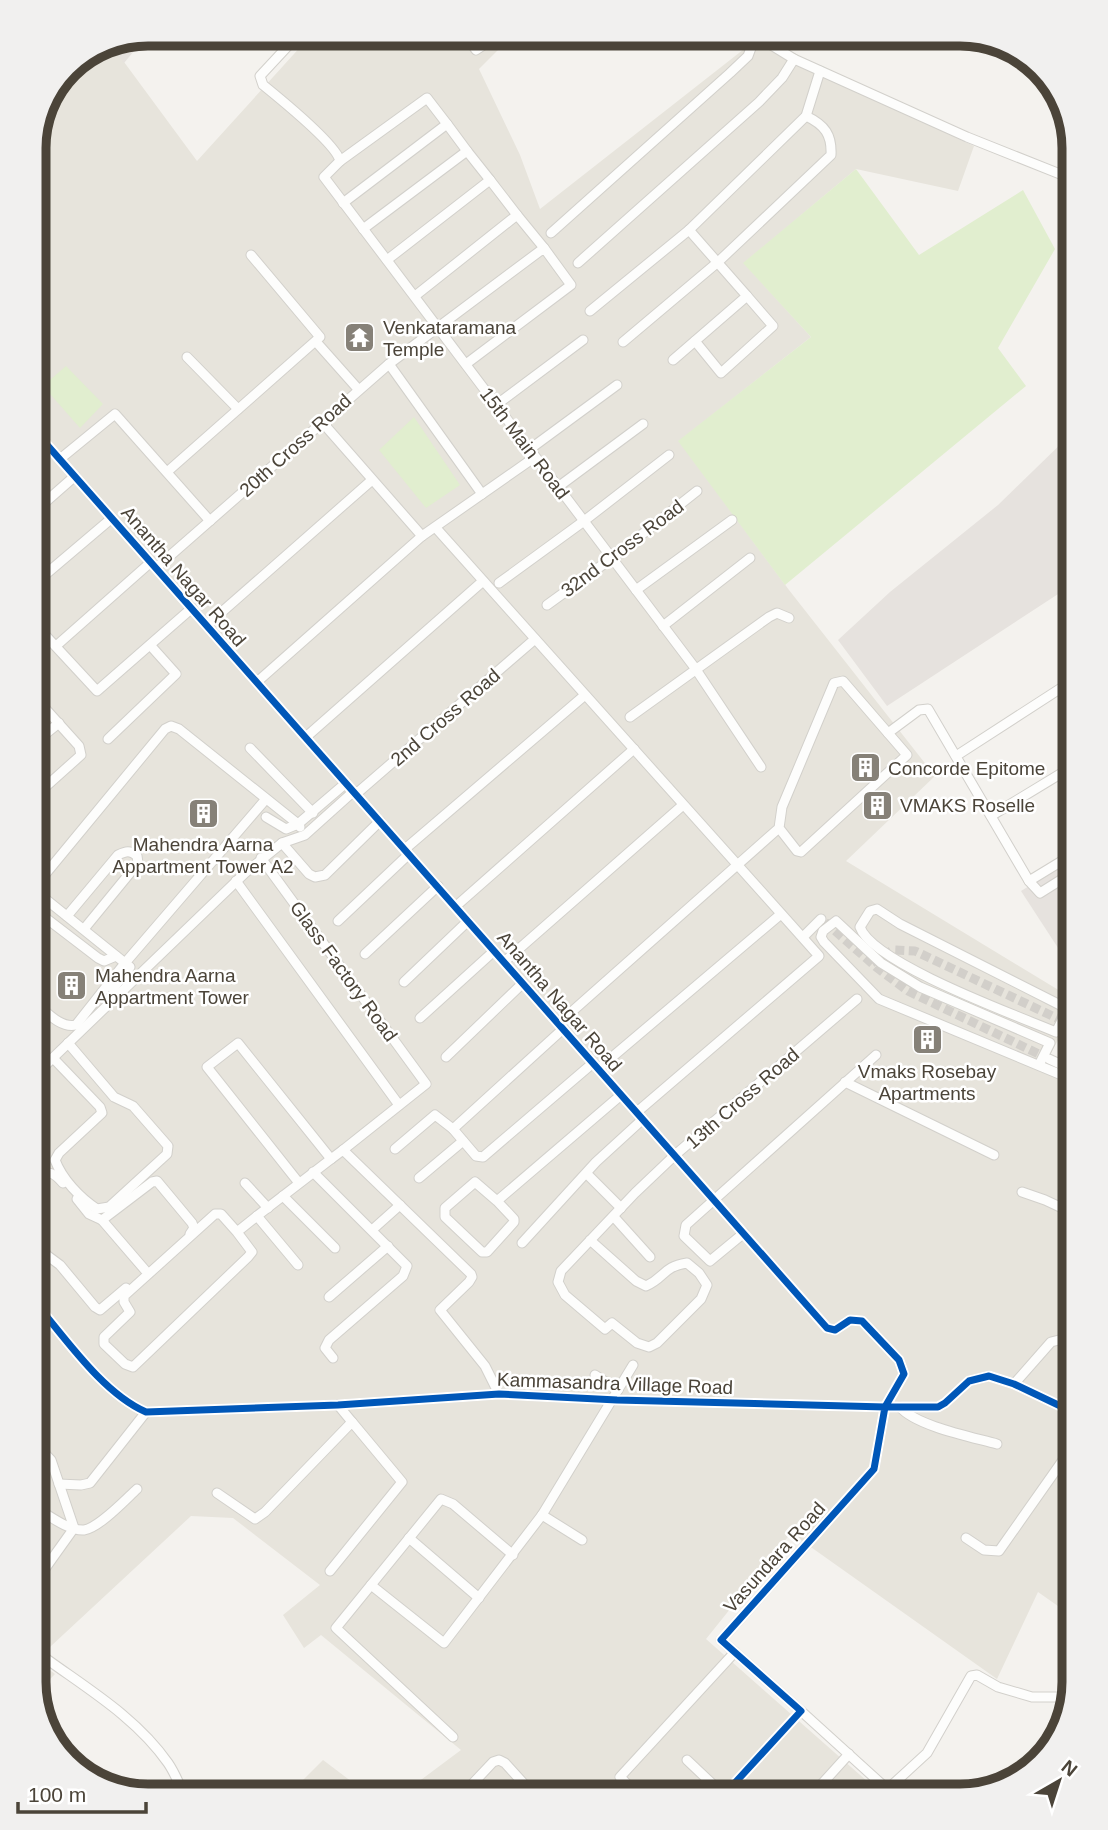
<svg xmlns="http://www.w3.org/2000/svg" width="1108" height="1830" viewBox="0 0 1108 1830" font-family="Helvetica,sans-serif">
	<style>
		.residential { fill: #e7e4dc }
		.industrial { fill: #e6e2de }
		.green { fill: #e1eecf }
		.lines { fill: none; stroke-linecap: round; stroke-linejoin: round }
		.minor-tunnel { stroke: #d2cfca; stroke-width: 9; stroke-dasharray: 9 4.5; stroke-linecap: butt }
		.minor-casing { stroke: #d2d0cb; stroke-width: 11 }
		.minor { stroke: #fdfdfc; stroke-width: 9 }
		.cycleway-casing { stroke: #fff; stroke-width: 11 }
		.cycleway { stroke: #0057b8; stroke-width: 7 }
		.labels { text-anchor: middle; stroke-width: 5; stroke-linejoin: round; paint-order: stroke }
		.poi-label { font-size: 19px; fill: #4b4439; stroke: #fff; text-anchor: start }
		.street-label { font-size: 19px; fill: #4b4439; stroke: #fff }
		.rim { fill: none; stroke: #4b4439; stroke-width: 9 }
	</style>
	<rect width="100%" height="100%" fill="#f4f2ee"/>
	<!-- residential -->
	<g class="residential">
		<path d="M313 33H515L479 69 520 155 540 209 753 42 974 146 958 191 856 169 744 263 811 337 679 441 789 590 935 776 846 861 1075 1000V1010L1043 1067 1075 1085V1618L1038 1592 997 1679 791 1533 706 1639 885 1797H398L461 1750 321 1635 304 1648 283 1615 320 1585 233 1518 191 1516 36 1660 55 1674 36 1694 33 1683V140L67 66 113 47 197 161Z"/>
		<path d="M323 1760 372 1797H286Z"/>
	</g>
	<!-- industrial -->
	<g class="industrial">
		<path d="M147 33H149L124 63 113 47Z"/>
		<path d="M1070 435H1075V583L887 706 838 640 890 592 998 505Z"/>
		<path d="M1075 858V974L1021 891Z"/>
	</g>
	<!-- green -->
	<g class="green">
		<path d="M856 169 919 255 1023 190 1055 249 998 348 1026 386 785 585 678 441 811 337 743 263Z"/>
		<path d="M66 366 103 404 80 428 43 386Z"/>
		<path d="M414 417 460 485 426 508 379 450Z"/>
	</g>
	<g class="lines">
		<!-- minor-tunnel -->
		<g class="minor-tunnel">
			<path d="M825 922 876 967 908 991 1049 1059"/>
			<path d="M872 963 893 950 915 951 1065 1022"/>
		</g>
		<defs>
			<g id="minor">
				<path d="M300 33 260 76 263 85C279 98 336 144 340 161L324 177 695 668 761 767"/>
				<path d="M464 33 476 50 502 33"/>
				<path d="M752 33 794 59 967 137 1075 180"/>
				<path d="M340 161 427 98 447 124"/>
				<path d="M343 203 447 124 467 151"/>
				<path d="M363 229 467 151 490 180"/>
				<path d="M551 233 730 73 748 56 755 37"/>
				<path d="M387 260 490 180 517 215"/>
				<path d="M578 263 759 102 782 78 794 59"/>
				<path d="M415 296 517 215 544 248"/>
				<path d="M590 311 689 230 806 116 820 71"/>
				<path d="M695 341 721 373 773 326 747 296"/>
				<path d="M623 342 718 262 831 155C832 135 825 125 806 116"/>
				<path d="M318 344 358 389"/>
				<path d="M187 357 238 409"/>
				<path d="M673 360 747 296 689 230"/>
				<path d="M389 364 482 494"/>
				<path d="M496 405 583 340"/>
				<path d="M322 422 422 536"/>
				<path d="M33 429 827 1328 835 1330 850 1320 862 1321 899 1360 904 1374 885 1407H938L945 1403 969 1381 989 1376 1014 1384 1075 1413"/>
				<path d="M530 449 617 385"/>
				<path d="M33 455 46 443"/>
				<path d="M60 459 115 414 210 521"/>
				<path d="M167 472 320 337 251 255"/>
				<path d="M558 487 643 424"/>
				<path d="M33 513 75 476"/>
				<path d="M436 528 819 956 637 1112"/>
				<path d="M156 568 389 364 544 248 571 285 466 364"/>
				<path d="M499 583 584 521 669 455"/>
				<path d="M33 585 112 518"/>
				<path d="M636 590 732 520"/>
				<path d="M547 605 612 558 697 491"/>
				<path d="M33 622 97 691 192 608"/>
				<path d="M207 625 372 480"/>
				<path d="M663 626 750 558"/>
				<path d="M56 646 151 562"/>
				<path d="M257 682 422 536 535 457"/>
				<path d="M630 717 769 617 777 613 789 618"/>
				<path d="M888 733 919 710 928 709 1029 881 1040 893 1075 871"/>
				<path d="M306 737 483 581"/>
				<path d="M108 739 176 674 150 645"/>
				<path d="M33 744 59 723"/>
				<path d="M250 748 313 813"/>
				<path d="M956 756 1075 679"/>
				<path d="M356 794 535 639"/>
				<path d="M33 798 81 755 79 746 33 695"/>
				<path d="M991 816 1075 765"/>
				<path d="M266 817 286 829 298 824 300 827"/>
				<path d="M282 843 309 874 315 877 325 875 380 821"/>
				<path d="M405 849 585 695"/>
				<path d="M261 858 426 1084 343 1150"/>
				<path d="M236 881 399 1105"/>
				<path d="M1029 881 1075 853"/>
				<path d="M455 907 634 749"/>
				<path d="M33 911 38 912 98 958 104 961 116 956"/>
				<path d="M67 916 118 855C126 851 130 850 137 856L138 863 134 868 84 929"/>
				<path d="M338 921 409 854"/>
				<path d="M803 937 821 919"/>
				<path d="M365 954 438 886"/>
				<path d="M504 962 683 805"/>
				<path d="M404 982 468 921"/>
				<path d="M117 996 113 989 130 967 38 893 36 887 38 883 165 729 171 726 179 729 298 824 346 783"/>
				<path d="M33 1001C45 1010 60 1029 76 1025L125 963 266 799"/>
				<path d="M1068 1009 1056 1032C1018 1016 872 963 860 927L870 911 877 909 900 924 1068 1009 1075 1013"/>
				<path d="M420 1018 494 951"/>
				<path d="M1065 1022 1075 1026"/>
				<path d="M559 1023 779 828 782 807 834 683 843 681 907 755 801 852 797 851 779 828"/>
				<path d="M446 1057 523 983"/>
				<path d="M53 1058 100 1107 102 1113 59 1153 55 1160C62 1179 80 1198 97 1209L109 1207 167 1154 168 1146 133 1106 114 1097 68 1043"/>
				<path d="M1049 1059 1075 1071"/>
				<path d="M1039 1065 1050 1043 920 987 881 963 836 921 823 931 821 937 824 942 879 999 1064 1076 1075 1075"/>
				<path d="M598 1069 781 914"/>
				<path d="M33 1077 245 873 282 843 305 835 354 791"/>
				<path d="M845 1082 994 1155"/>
				<path d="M453 1129 476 1156 483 1157 593 1063"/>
				<path d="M395 1149 435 1115 453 1129 563 1029"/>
				<path d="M313 1172 407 1266 403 1276 329 1340 325 1348 333 1358"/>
				<path d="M587 1174 621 1208"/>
				<path d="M419 1178 463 1141"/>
				<path d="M33 1181C46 1170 52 1170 63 1183"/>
				<path d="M245 1183 268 1208"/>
				<path d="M299 1183 207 1067 238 1043 331 1159 343 1150 471 1274 472 1277 469 1282 440 1310 485 1366 499 1394"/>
				<path d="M1022 1192 1045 1200 1075 1214"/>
				<path d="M283 1196 335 1248"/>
				<path d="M77 1199 89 1214 102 1220 152 1182 157 1181 192 1223 194 1228 190 1234"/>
				<path d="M497 1201 475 1182 445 1208V1217L482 1252H487L514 1222V1219L497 1201 621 1095"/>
				<path d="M614 1217 650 1257"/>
				<path d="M102 1220 145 1270"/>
				<path d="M372 1230 400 1205"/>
				<path d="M237 1232 221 1214H215L124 1296V1302L130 1312 104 1337V1344L125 1364 133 1367 248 1257 252 1252 237 1232 257 1216"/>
				<path d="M744 1233 710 1261 684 1236 686 1225 876 1055"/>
				<path d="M590 1240 636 1281 646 1286C666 1277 662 1267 687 1263L699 1273 707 1285 701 1299 657 1343 649 1347 637 1343 612 1323 605 1329 565 1295 558 1282 561 1271 635 1193 675 1155 857 999"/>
				<path d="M522 1243 596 1162 643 1119"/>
				<path d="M33 1245 60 1265 95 1307 100 1310 126 1288"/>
				<path d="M298 1265 257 1216 331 1159"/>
				<path d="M329 1297 388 1246"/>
				<path d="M33 1300C64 1336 102 1393 146 1412L338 1405 499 1394 617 1400 885 1407 874 1469 721 1640 801 1711 722 1797"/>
				<path d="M595 1375 618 1390"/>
				<path d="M1014 1384 1051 1342 1075 1336"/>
				<path d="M338 1405 352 1422"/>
				<path d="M900 1407C916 1426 972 1437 997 1444"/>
				<path d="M33 1441 51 1460 74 1528"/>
				<path d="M59 1484 81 1485 90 1483 146 1412"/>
				<path d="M217 1493 255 1519 265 1512 352 1422 402 1482 330 1571"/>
				<path d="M33 1506C47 1514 68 1531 84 1530 99 1528 126 1499 137 1489"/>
				<path d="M542 1515 582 1540"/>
				<path d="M409 1538 479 1598"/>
				<path d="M966 1538 984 1550 999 1551 1075 1443"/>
				<path d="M33 1561 44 1570 74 1528"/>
				<path d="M33 1585 44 1570"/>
				<path d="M371 1585 444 1643 542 1515 633 1365"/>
				<path d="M33 1649C79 1684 134 1714 168 1763 175 1773 180 1786 185 1797"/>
				<path d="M801 1711 887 1789"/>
				<path d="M453 1737 336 1628 441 1499 453 1504 513 1555"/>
				<path d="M687 1760 724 1795"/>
				<path d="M280 1797 289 1787 299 1797"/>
				<path d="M460 1797 493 1762 499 1760 505 1763 534 1795"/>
				<path d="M640 1797 620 1777 735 1652"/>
				<path d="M810 1797 849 1754"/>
				<path d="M879 1797 927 1753 971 1676 977 1675 998 1687 1032 1697H1071"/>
			</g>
		</defs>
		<!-- minor casing -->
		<use href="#minor" class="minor-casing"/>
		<!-- minor -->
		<use href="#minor" class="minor"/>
		<defs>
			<g id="cycleway">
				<path d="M33 429 827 1328 835 1330 850 1320 862 1321 899 1360 904 1374 885 1407H938L945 1403 969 1381 989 1376 1014 1384 1075 1413"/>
				<path d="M33 1300C64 1336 102 1393 146 1412L338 1405 499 1394 617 1400 885 1407 874 1469 721 1640 801 1711 722 1797"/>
			</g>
		</defs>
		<!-- cycleway casing -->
		<use href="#cycleway" class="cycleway-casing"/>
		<!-- cycleway -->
		<use href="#cycleway" class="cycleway"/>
	</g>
	<!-- icons -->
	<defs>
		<symbol id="temple-square" viewBox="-11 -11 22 22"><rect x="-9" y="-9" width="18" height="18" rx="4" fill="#868178" stroke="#fff"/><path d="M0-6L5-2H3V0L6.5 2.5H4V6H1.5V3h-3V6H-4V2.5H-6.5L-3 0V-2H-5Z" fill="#fff"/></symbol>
		<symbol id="building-square" viewBox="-11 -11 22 22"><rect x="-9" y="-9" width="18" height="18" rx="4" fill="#868178" stroke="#fff"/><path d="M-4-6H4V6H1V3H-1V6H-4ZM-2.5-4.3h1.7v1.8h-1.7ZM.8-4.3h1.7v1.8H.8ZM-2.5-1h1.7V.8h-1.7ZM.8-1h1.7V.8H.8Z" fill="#fff"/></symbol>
	</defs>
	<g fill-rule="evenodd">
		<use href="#temple-square" x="342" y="320" width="35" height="35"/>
		<use href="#building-square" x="848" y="750" width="35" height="35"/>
		<use href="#building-square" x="860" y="788" width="35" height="35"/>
		<use href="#building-square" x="186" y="796" width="35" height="35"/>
		<use href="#building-square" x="54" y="968" width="35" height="35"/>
		<use href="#building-square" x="910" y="1022" width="35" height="35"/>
	</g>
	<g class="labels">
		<!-- poi labels -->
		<g class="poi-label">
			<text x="383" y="334">Venkataramana<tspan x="383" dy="22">Temple</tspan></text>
			<text x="888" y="775">Concorde Epitome</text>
			<text x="900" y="812">VMAKS Roselle</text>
			<text x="203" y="851" text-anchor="middle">Mahendra Aarna<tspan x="203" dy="22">Appartment Tower A2</tspan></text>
			<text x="95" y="982">Mahendra Aarna<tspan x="95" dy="22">Appartment Tower</tspan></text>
			<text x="927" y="1078" text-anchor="middle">Vmaks Rosebay<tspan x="927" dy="22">Apartments</tspan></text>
		</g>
		<!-- street labels -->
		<g class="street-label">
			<text transform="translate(525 443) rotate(53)" y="7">15th Main Road</text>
			<text transform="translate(295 445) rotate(-42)" y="7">20th Cross Road</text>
			<text transform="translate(622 548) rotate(-37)" y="7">32nd Cross Road</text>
			<text transform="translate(184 576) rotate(49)" y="7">Anantha Nagar Road</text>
			<text transform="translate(445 717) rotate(-41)" y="7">2nd Cross Road</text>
			<text transform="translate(344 971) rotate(54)" y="7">Glass Factory Road</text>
			<text transform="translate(560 1001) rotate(49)" y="7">Anantha Nagar Road</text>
			<text transform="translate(742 1098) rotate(-41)" y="7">13th Cross Road</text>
			<text transform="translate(615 1383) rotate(2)" y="7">Kammasandra Village Road</text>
			<text transform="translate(774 1557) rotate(-48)" y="7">Vasundara Road</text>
		</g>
	</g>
	<!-- crop -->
	<path d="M0 0H1108V1830H0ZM148 46H960A102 102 0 0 1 1062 148V1682A102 102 0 0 1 960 1784H148A102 102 0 0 1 46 1682V148A102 102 0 0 1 148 46Z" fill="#f1f0ef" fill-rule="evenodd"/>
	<path class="rim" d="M148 46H960A102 102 0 0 1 1062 148V1682A102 102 0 0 1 960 1784H148A102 102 0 0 1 46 1682V148A102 102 0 0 1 148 46Z"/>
	<!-- north arrow -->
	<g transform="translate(1059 1781) rotate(39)" stroke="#ffffff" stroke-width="5" paint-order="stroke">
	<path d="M0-5L12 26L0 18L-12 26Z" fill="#4b4439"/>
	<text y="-10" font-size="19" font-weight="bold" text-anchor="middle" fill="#4b4439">N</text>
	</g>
	<!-- scale -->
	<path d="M18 1802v10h128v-10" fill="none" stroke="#4b4439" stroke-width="3.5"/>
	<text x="28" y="1802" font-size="21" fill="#4b4439" stroke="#ffffff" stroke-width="5" paint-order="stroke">100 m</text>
</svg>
